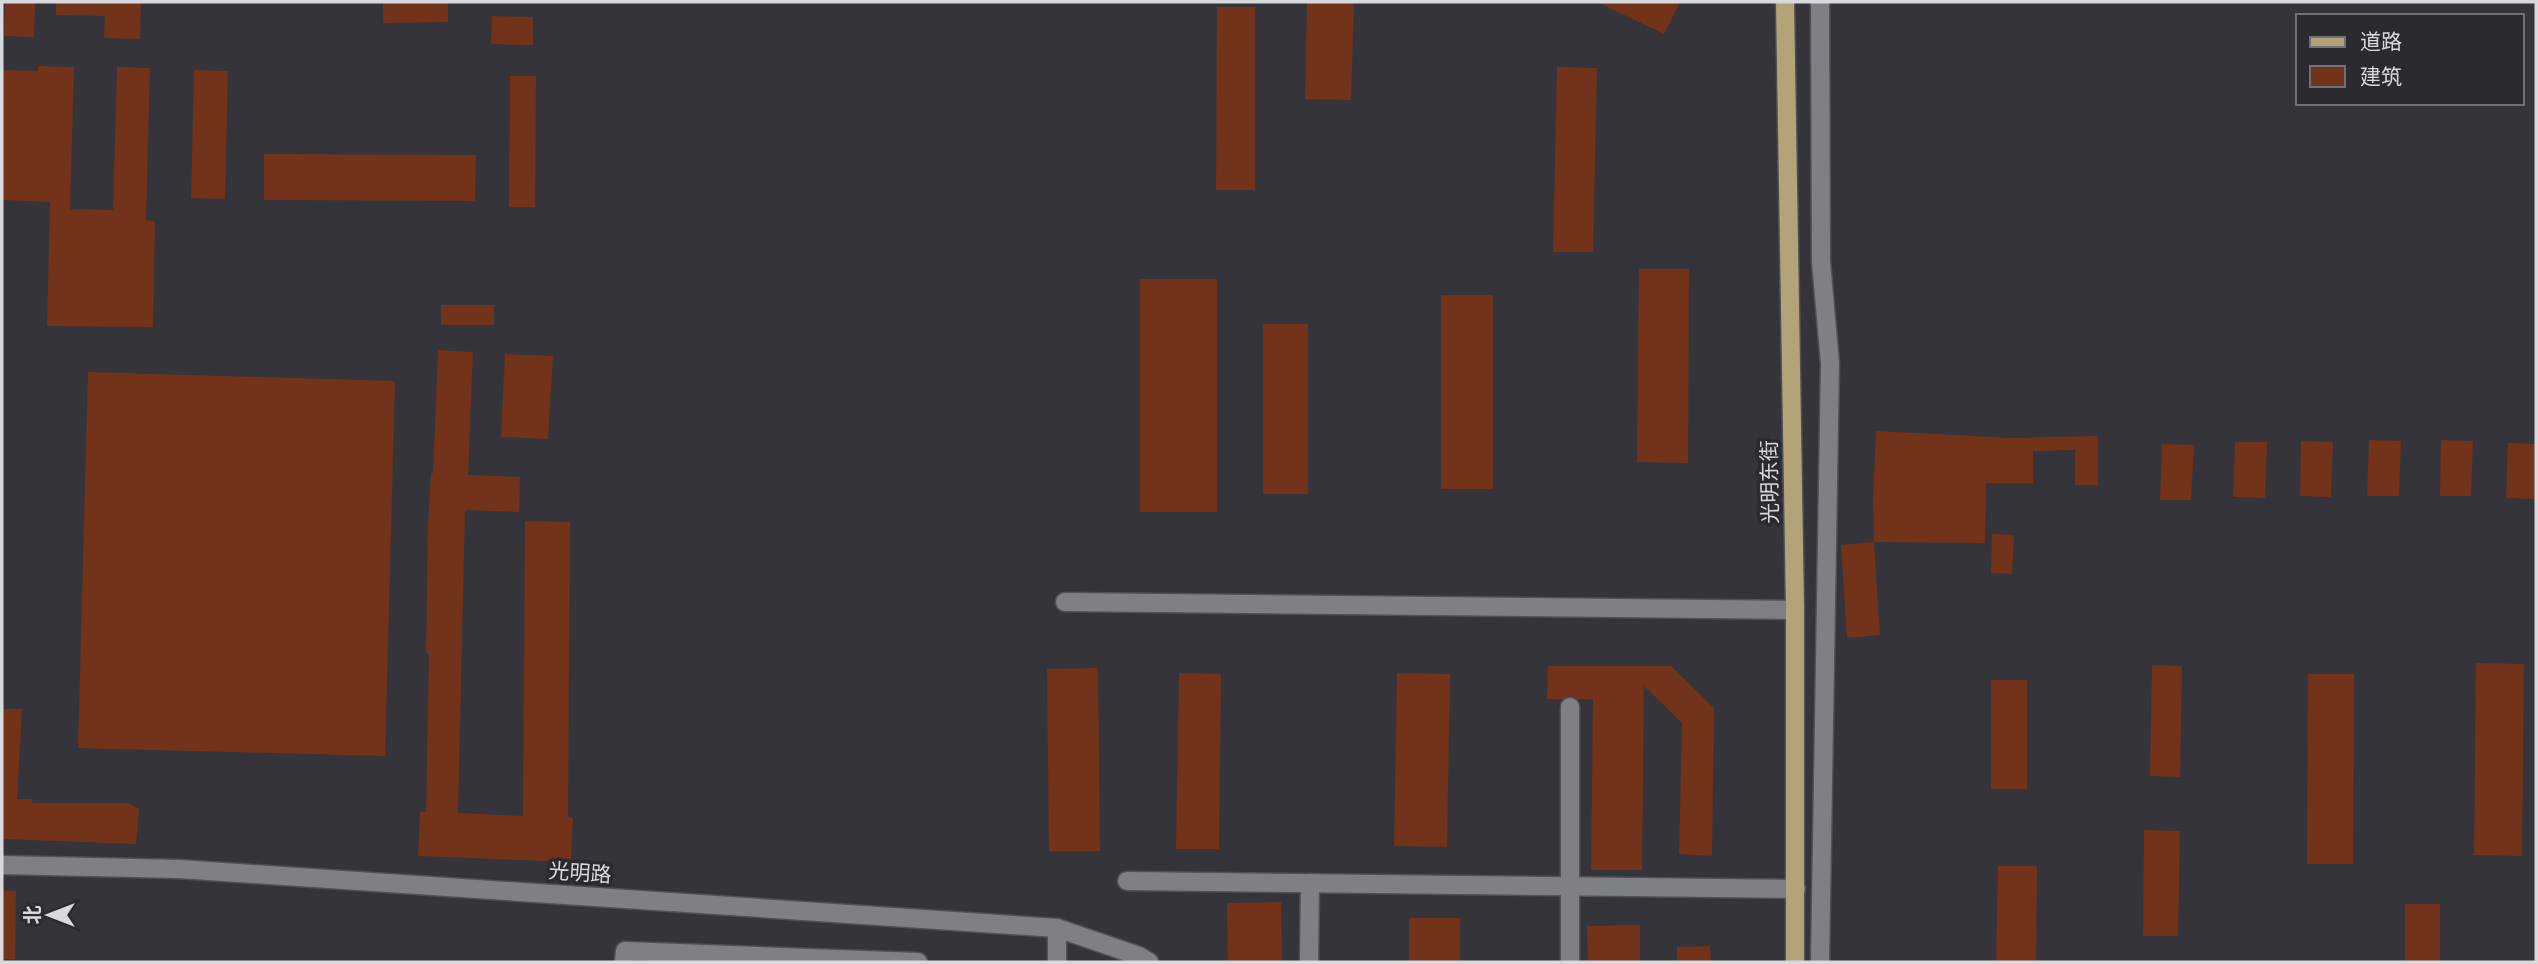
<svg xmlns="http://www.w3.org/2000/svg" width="2538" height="964" viewBox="0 0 2538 964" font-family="Bitter,'Noto Sans SC',serif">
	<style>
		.building { fill: #73321a }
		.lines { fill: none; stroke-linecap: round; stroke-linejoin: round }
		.minor-casing { stroke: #505155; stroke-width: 21 }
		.major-casing { stroke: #505155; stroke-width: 21 }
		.minor { stroke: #7f8086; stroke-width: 18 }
		.major { stroke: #b3a378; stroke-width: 18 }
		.labels { text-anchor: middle; stroke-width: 7; stroke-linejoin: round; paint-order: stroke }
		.street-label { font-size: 21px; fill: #d8d9dc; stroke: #2a2a30 }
	</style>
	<rect width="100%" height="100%" fill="#34343a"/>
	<!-- building -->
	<g class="building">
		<path d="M5 2H35L34 37 4 36Z"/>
		<path d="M56 2H141L140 39 104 38 105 16 56 15Z"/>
		<path d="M383 2H448V22L383 23Z"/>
		<path d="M1307 2H1354L1351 100 1305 99Z"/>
		<path d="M1597 2H1680L1664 34Z"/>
		<path d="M1217 7H1255V190H1216Z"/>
		<path d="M492 16 533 17V45L491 44Z"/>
		<path d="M38 66 74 67 70 209 113 210 117 67 150 68 146 220 155 221 153 327 47 326 50 202 2 200V70L38 71Z"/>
		<path d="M1557 67 1597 68 1593 252H1553Z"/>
		<path d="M194 70 228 71 225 199 191 198Z"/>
		<path d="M510 76H536L535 207H509Z"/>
		<path d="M264 154 476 155 475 201 264 200Z"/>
		<path d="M1639 269H1689L1688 463 1637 462Z"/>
		<rect x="1140" y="279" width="77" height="233"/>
		<rect x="1441" y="295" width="52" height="194"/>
		<rect x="441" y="305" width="53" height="20"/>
		<rect x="1263" y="324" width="45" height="170"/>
		<path d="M438 350 473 352 468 475 520 477 519 512 465 510 458 813 523 816 525 521 570 522 568 817 573 818 571 862 418 856 420 812H426L429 653H426L428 524 431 473H433Z"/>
		<path d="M505 354 553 356 548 439 501 437Z"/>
		<path d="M88 372 395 381 385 756 78 748Z"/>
		<path d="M1876 431 2012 438 2098 436V485H2075V450L2033 451V483H1986L1985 543 1874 542 1873 498Z"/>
		<path d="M2369 440 2401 441 2399 496H2367Z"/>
		<path d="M2441 440 2473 441 2471 496H2440Z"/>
		<path d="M2301 441 2333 442 2331 497 2300 496Z"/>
		<path d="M2235 442H2267L2265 498 2233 497Z"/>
		<path d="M2508 443 2536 444V499L2506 498Z"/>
		<path d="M2162 444 2194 445 2191 500H2160Z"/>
		<path d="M1992 534 2014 535 2012 574 1991 573Z"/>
		<path d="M1874 542 1880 635 1847 638 1841 545Z"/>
		<path d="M2476 663 2524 664 2522 856 2474 855Z"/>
		<path d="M2152 665 2182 666 2180 777 2150 776Z"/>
		<path d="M1548 666H1671L1714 708 1712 856 1679 854 1682 723 1644 686 1642 870H1591L1593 699H1578L1569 696 1562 699H1547Z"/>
		<path d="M1098 668 1100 851H1049L1047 669Z"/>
		<path d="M1179 673 1221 674 1219 849H1176Z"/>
		<path d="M1397 673 1450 674 1447 847 1394 846Z"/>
		<path d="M2308 674H2354L2353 864H2307Z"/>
		<rect x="1991" y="680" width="36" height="109"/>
		<path d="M2 709H22L17 799H33L32 803H128L139 809 136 844 2 839Z"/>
		<path d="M2144 830 2180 831 2178 936H2143Z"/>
		<path d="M1998 866H2037L2036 962H1996Z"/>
		<path d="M2 890 16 891 15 959H2Z"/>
		<path d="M1281 902 1282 962H1228L1227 903Z"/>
		<rect x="2405" y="904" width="35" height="58"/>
		<rect x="1409" y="918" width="51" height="44"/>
		<path d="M1640 925V962H1588L1587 926Z"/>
		<path d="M1710 946 1711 962H1677V947Z"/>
	</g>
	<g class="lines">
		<defs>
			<g id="minor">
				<path d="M1820 2 1821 262 1830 363 1820 962"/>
				<path d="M1065 602 1795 610"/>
				<path d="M1570 707V962"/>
				<path d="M2 865 179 869 1057 928 1139 956 1149 962"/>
				<path d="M1127 881 1796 889"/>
				<path d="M1057 928V962"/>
				<path d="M624 962 625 951 918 962"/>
				<path d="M1309 962 1310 883"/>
			</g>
			<path id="major" d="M1785 2 1795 610V962"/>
		</defs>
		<!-- minor casing -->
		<use href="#minor" class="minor-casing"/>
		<!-- major casing -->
		<use href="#major" class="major-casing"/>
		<!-- minor -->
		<use href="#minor" class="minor"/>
		<!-- major -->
		<use href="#major" class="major"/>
	</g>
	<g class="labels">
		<!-- street labels -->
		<g class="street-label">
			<text transform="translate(1770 482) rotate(-91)" y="7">光明东街</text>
			<text transform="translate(580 873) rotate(4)" y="7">光明路</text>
		</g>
	</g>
	<!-- border -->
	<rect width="2538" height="964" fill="none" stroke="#d8d9dc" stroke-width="7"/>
	<!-- legend -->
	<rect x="2296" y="14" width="228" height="91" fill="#2a2a30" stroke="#707075" stroke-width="2"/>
	<rect x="2310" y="37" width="35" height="10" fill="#b3a378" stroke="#707075" stroke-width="2"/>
	<text x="2360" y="49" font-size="21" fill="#d8d9dc">道路</text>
	<rect x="2310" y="66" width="35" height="21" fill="#73321a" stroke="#707075" stroke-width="2"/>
	<text x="2360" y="84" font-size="21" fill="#d8d9dc">建筑</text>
	<!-- north arrow -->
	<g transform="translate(49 915) rotate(270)" stroke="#2a2a30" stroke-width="5" paint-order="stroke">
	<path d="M0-5L12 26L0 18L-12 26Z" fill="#d8d9dc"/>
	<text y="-10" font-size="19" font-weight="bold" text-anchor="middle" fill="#d8d9dc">北</text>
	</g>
</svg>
